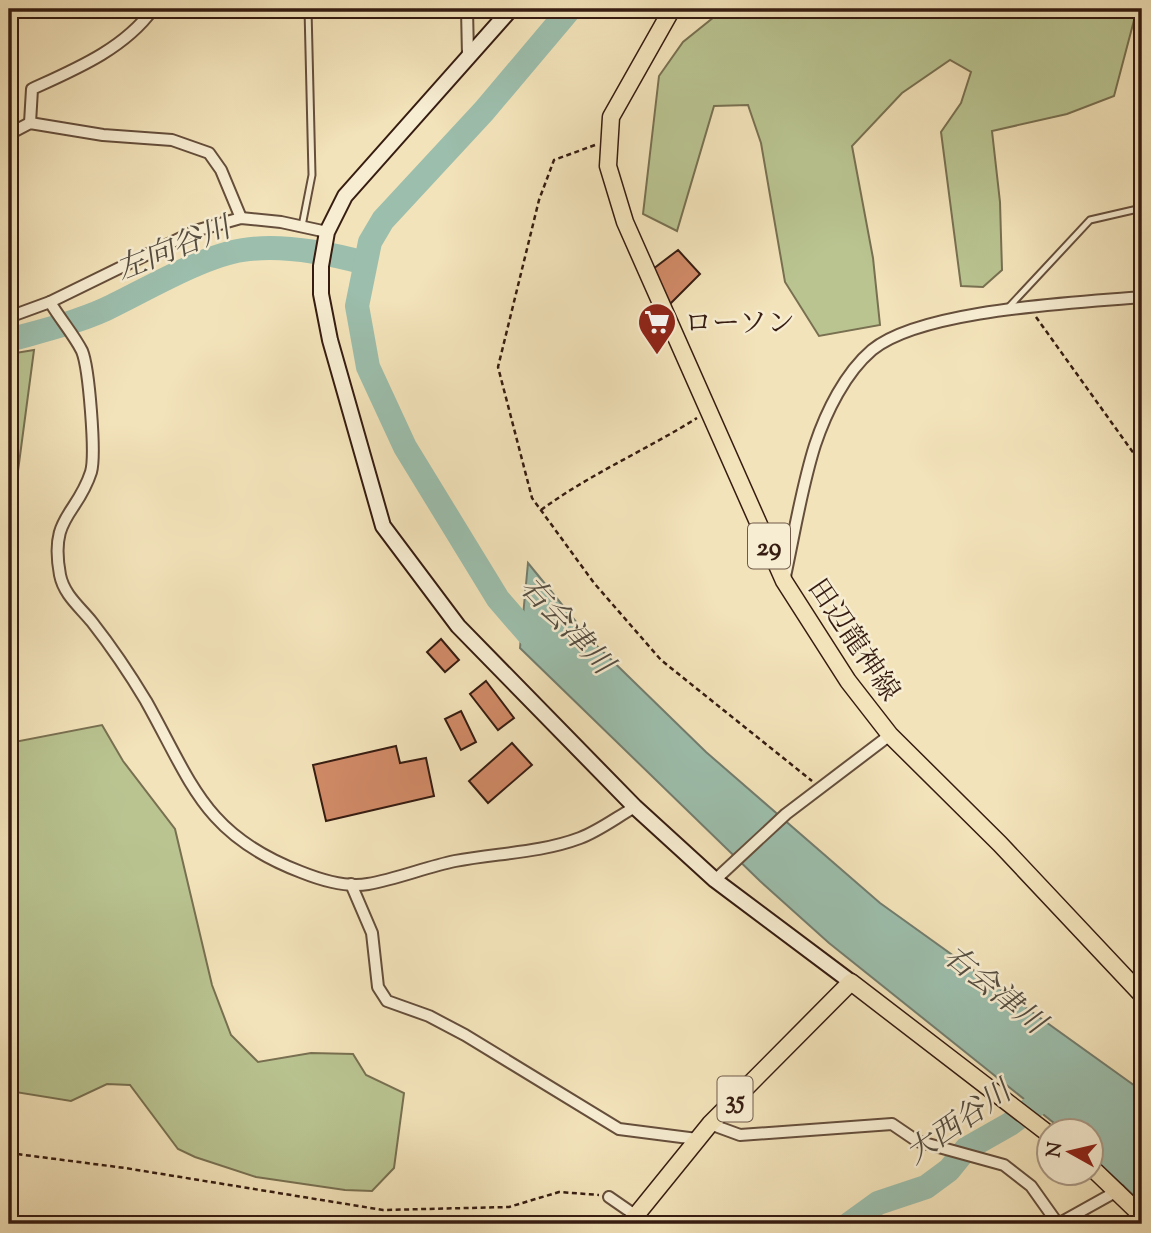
<svg xmlns="http://www.w3.org/2000/svg" width="1151" height="1233" viewBox="0 0 1151 1233" font-family="'Sorts Mill Goudy','Noto Serif JP',serif">
	<style>
		.green { fill: #b9c491; stroke: #787051; stroke-width: 2 }
		.water { fill: #9cbeac; stroke: #737d6e; stroke-width: 2 }
		.lines { fill: none; stroke-linecap: round; stroke-linejoin: round }
		.river { stroke: #9cbeac; stroke-width: 24 }
		.building { fill: #d18a67; stroke: #361c11; stroke-width: 2 }
		.lane-casing { stroke: #654e3b; stroke-width: 9 }
		.street-casing { stroke: #654e3b; stroke-width: 14 }
		.secondary-casing { stroke: #361c11; stroke-width: 18 }
		.primary-casing { stroke: #361c11; stroke-width: 19 }
		.path { stroke: #361c11; stroke-width: 2.5; stroke-dasharray: 5 3.5; stroke-linecap: butt }
		.lane { stroke: #f7edd2; stroke-width: 5 }
		.street { stroke: #f7edd2; stroke-width: 10 }
		.secondary { stroke: #f7edd2; stroke-width: 14 }
		.primary { stroke: #f3e3ba; stroke-width: 16 }
		.labels { text-anchor: middle; stroke-width: 5; stroke-linejoin: round; paint-order: stroke }
		.shield { fill: #f7edd2; stroke: #705b4b; stroke-width: 2 }
		.shield-label { font-size: 26px; font-weight: bold; fill: #361c11 }
		.poi-label { font-size: 28px; fill: #361c11; stroke: #f7edd2; text-anchor: start }
		.street-label { font-size: 28px; fill: #361c11; stroke: #f7edd2 }
		.water-label { font-size: 30px; font-style: italic; fill: #554d40; stroke: #f7edd2 }
	</style>
	<rect width="100%" height="100%" fill="#f3e3ba"/>
	<filter id="stains"><feTurbulence type="fractalNoise" baseFrequency=".00286" numOctaves="4"/><feColorMatrix values="0 0 0 0 .2 0 0 0 0 .09 0 0 0 0 .02 0 0 0 .5 -.17"/></filter>
	<radialGradient id="worn" r=".72"><stop offset=".6" stop-color="#630" stop-opacity="0"/><stop offset="1" stop-color="#630" stop-opacity=".3"/></radialGradient>
	<!-- green -->
	<g class="green">
		<path d="M724 9H1137L1114 96 1067 114 992 131 1000 202 1002 270 983 287 961 286 941 132 961 103 971 72 950 60 902 93 852 146 873 258 880 325 819 336 785 282 761 143 748 105 714 106 677 231 643 214 659 76 683 42Z"/>
		<path d="M34 350 18 471 9 490V354Z"/>
		<path d="M102 725 123 761 175 829 212 985 231 1035 258 1062 311 1053 353 1054 366 1075 404 1093 394 1168 372 1191 345 1190 256 1177 195 1157 178 1149 130 1085 107 1084 71 1101 9 1091V743Z"/>
	</g>
	<!-- water -->
	<path class="water" d="M528 563 590 639 706 752 880 903 1142 1091V1203L1092 1157V1132L1064 1131 829 943 760 881 520 648Z"/>
	<g class="lines">
		<!-- river -->
		<g class="river">
			<path d="M9 340C41 331 75 323 106 309 144 291 202 256 243 250 281 244 328 253 365 263"/>
			<path d="M544 652 498 599 405 447 368 367 357 306 370 242 383 220 484 111 570 9"/>
			<path d="M849 1224 878 1203 926 1187 949 1170 966 1149 1010 1124 1060 1087"/>
		</g>
	</g>
	<!-- building -->
	<g class="building">
		<path d="M678 250 700 274 670 304 653 269Z"/>
		<path d="M441 639 459 660 445 672 427 652Z"/>
		<path d="M486 681 514 718 498 730 470 694Z"/>
		<path d="M461 711 476 742 461 750 445 719Z"/>
		<path d="M512 743 532 765 488 803 469 781Z"/>
		<path d="M396 746 400 763 426 758 434 796 326 821 313 765Z"/>
	</g>
	<g class="lines">
		<defs>
			<g id="lane">
				<path d="M302 226 312 175 308 9"/>
				<path d="M1008 308 1090 220 1142 208"/>
			</g>
			<g id="street">
				<path d="M467 9 468 56"/>
				<path d="M30 123 32 89C76 69 124 49 153 9"/>
				<path d="M9 134 30 123 103 135 172 140 209 153 221 170 241 218"/>
				<path d="M50 302C60 319 74 335 82 351 89 368 96 455 91 472 77 516 49 516 60 575 64 595 80 607 92 622 110 645 131 676 146 701 192 783 204 835 301 872 321 880 346 888 368 884 397 879 426 867 455 861 497 853 540 853 580 838 599 831 617 817 635 807"/>
				<path d="M9 317 50 302 195 231 241 218 281 222 327 232"/>
				<path d="M784 581C794 536 801 489 815 445 826 412 845 373 872 350 922 309 1076 303 1142 297"/>
				<path d="M715 880 786 814 890 735"/>
				<path d="M351 884 372 933 378 987 387 1001 429 1016 465 1035 619 1129 697 1139"/>
				<path d="M710 1124 740 1135 892 1124 917 1141 1004 1165 1031 1186 1058 1224"/>
				<path d="M609 1197 635 1215"/>
				<path d="M1058 1224 1119 1190"/>
			</g>
			<path id="secondary" d="M511 9 345 196 327 232 321 266V294L330 340 383 526 458 626 635 807 715 880 851 982"/>
			<g id="primary">
				<path d="M672 9 611 117 608 166 625 222 784 581 848 681 890 735 1000 844 1142 995"/>
				<path d="M1092 1168 1142 1216"/>
				<path d="M629 1224 710 1124 851 982 1050 1135"/>
			</g>
		</defs>
		<!-- lane casing -->
		<use href="#lane" class="lane-casing"/>
		<!-- street casing -->
		<use href="#street" class="street-casing"/>
		<!-- secondary casing -->
		<use href="#secondary" class="secondary-casing"/>
		<!-- primary casing -->
		<use href="#primary" class="primary-casing"/>
		<!-- path -->
		<g class="path">
			<path d="M595 145 554 160 539 200 498 367 532 498 594 583 661 660 812 781"/>
			<path d="M1036 317 1142 465"/>
			<path d="M541 510C590 474 646 450 697 418"/>
			<path d="M9 1153 125 1168 383 1210 509 1207 559 1192 599 1195"/>
		</g>
		<!-- lane -->
		<use href="#lane" class="lane"/>
		<!-- street -->
		<use href="#street" class="street"/>
		<!-- secondary -->
		<use href="#secondary" class="secondary"/>
		<!-- primary -->
		<use href="#primary" class="primary"/>
	</g>
	<!-- icons -->
	<defs>
		<symbol id="supermarket-pin" viewBox="-11 -11 22 30"><path d="M0 17L-7.5 6A9.5 9.5 0 1 1 7.5 6Z" fill="#8f2418" stroke="#f7edd2"/><path d="M-6-5.5h2.5l.6 2H6L4.5 2H-2.5L-4.4-4H-6ZM-1.5 3.2a1.3 1.3 0 1 0 .1 0ZM3 3.2a1.3 1.3 0 1 0 .1 0Z" fill="#fff"/></symbol>
	</defs>
	<g fill-rule="evenodd">
		<use href="#supermarket-pin" x="635" y="300" width="44" height="60"/>
	</g>
	<g class="labels">
		<!-- shield labels -->
		<g class="shield">
			<rect x="748" y="523.5" width="42" height="45" rx="5"/>
			<rect x="717.5" y="1076.5" width="35" height="45" rx="5"/>
		</g>
		<g class="shield-label">
			<text x="769" y="555">29</text>
			<text x="735" y="1108">35</text>
		</g>
		<!-- poi labels -->
		<g class="poi-label">
			<text x="684" y="332">ローソン</text>
		</g>
		<!-- street labels -->
		<g class="street-label">
			<text transform="translate(855 639) rotate(56)" y="10">田辺龍神線</text>
		</g>
		<!-- water labels -->
		<g class="water-label">
			<text transform="translate(173 248) rotate(-22)" y="10">左向谷川</text>
			<text transform="translate(567 625) rotate(47)" y="10">右会津川</text>
			<text transform="translate(995 989) rotate(39)" y="10">右会津川</text>
			<text transform="translate(958 1122) rotate(-35)" y="10">大西谷川</text>
		</g>
	</g>
	<!-- margin -->
	<rect width="1151" height="1233" fill="none" stroke="#f3e3ba" stroke-width="35"/>
	<rect x="10" y="10" width="1130" height="1212" fill="none" stroke="#361c11" stroke-width="3.5"/>
	<rect x="18" y="18" width="1116" height="1198" fill="none" stroke="#361c11" stroke-width="2"/>
	<!-- north arrow -->
	<g transform="translate(1070 1152) rotate(278)"><circle r="33" fill="#f7edd2" stroke="#aa9985" stroke-width="2"/>
	<path d="M0-5L12 26L0 18L-12 26Z" fill="#8f2418"/>
	<text y="-10" font-size="19" font-weight="bold" text-anchor="middle" fill="#361c11">N</text>
	</g>
	<rect width="100%" height="100%" filter="url(#stains)"/>
	<rect width="100%" height="100%" fill="url(#worn)"/>
</svg>
